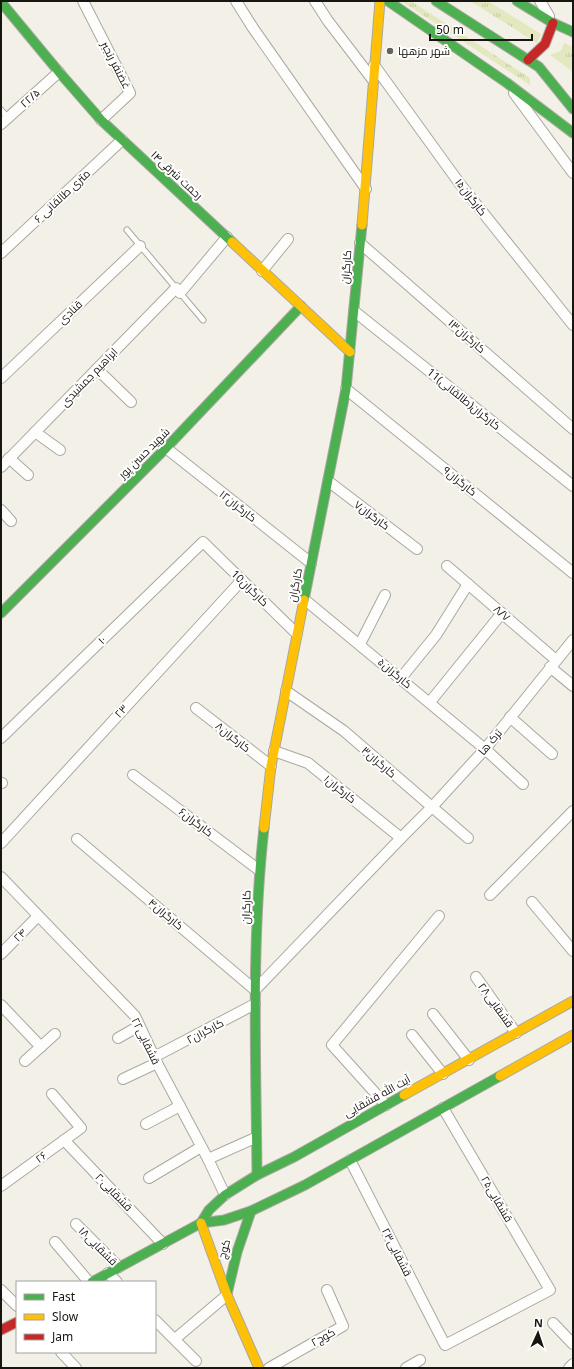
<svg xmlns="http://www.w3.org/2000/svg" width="574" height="1369" viewBox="0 0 574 1369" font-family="'Noto Sans',Cairo,sans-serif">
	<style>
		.grass { fill: url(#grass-tufts) }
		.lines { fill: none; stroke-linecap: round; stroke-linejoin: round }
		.lane-casing { stroke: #aaa8a1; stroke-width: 7 }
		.street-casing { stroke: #aaa8a1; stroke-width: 12 }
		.fast-casing { stroke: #aaa8a1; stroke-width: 11 }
		.slow-casing { stroke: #aaa8a1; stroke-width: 11 }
		.jam-casing { stroke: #aaa8a1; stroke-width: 11 }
		.lane { stroke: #fdfdfb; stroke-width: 5 }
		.street { stroke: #fdfdfb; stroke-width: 10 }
		.fast { stroke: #4caf50; stroke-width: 9 }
		.slow { stroke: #ffc107; stroke-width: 9 }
		.jam { stroke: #c62828; stroke-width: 9 }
		.poi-dot { fill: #65625b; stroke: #fff; stroke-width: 1.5 }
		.labels { text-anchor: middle; stroke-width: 4; stroke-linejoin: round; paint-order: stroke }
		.poi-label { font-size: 11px; fill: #181610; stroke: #fff; text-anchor: start }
		.street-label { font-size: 11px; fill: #181610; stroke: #fff }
	</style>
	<defs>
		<pattern id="grass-tufts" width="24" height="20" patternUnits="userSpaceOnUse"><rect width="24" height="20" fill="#e3e8be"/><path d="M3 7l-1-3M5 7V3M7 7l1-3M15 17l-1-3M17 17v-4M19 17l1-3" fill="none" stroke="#c2c6a2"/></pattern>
	</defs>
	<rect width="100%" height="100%" fill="#f3f0e7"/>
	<!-- grass -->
	<g class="grass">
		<path d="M401 1H411L530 78V85Z"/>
		<path d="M470 1H488L541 34 537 43Z"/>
		<path d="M564 43 573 47V72L550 55 561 51Z"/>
	</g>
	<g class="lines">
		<defs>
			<g id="lane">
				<path d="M1 110 8 118"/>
				<path d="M127 230 203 320"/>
			</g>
			<g id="street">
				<path d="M83 1 130 93 101 120"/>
				<path d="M236 1 253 28 366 189"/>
				<path d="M315 1 328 21 373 80"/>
				<path d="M540 1 549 16"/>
				<path d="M374 65 460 184 573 325"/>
				<path d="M514 93 573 173"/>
				<path d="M1 124 59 72"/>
				<path d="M360 243 573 429"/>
				<path d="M1 253 122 140"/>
				<path d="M262 271 288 239"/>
				<path d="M180 293 227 237"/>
				<path d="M354 311 573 486"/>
				<path d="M97 369 131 402"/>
				<path d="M1 378 140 246"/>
				<path d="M346 389 573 573"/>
				<path d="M35 432 60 450"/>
				<path d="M166 448 311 563"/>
				<path d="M9 458 28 475"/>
				<path d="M1 467 176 288"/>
				<path d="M328 481 417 549"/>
				<path d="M1 510 11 521"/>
				<path d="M447 566 556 660"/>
				<path d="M304 599 485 749 523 784"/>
				<path d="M360 644 385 595"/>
				<path d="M550 667 573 686"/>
				<path d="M401 678 436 635 468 584"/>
				<path d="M286 691 344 731 468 838"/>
				<path d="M430 702 502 613"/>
				<path d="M196 708 271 766"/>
				<path d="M510 717 552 754"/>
				<path d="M1 738 203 542 297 634"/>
				<path d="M274 751 308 763 401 838"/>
				<path d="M133 775 259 870"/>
				<path d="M1 783H2"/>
				<path d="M77 839 255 990 401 838 432 807 485 749 573 640"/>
				<path d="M1 843 242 580"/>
				<path d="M1 877 135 1016 157 1063 208 1159 225 1195"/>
				<path d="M490 895 573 811"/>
				<path d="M532 902 573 951"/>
				<path d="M1 954 38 916"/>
				<path d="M476 977 516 1033"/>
				<path d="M1 1005 41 1047"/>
				<path d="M433 1014 469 1060"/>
				<path d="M412 1035 443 1074"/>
				<path d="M118 1038 139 1026"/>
				<path d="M154 1057 255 1004"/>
				<path d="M25 1061 55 1034"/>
				<path d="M123 1079 157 1063"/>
				<path d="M386 1105 332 1045 439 916"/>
				<path d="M146 1124 180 1106"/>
				<path d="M64 1140 163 1244"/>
				<path d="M208 1159 255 1138"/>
				<path d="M350 1160 445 1345 550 1290 443 1108"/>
				<path d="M149 1178 201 1147"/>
				<path d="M1 1186 81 1128 52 1094"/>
				<path d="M76 1224 119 1267"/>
				<path d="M55 1242 89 1282"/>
				<path d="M108 1273 117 1282"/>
				<path d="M1 1290 17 1306"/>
				<path d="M155 1320 196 1361"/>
				<path d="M553 1323 573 1344"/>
				<path d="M175 1339 227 1295"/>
				<path d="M61 1352 76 1368"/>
				<path d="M269 1368 343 1326 327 1290"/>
				<path d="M406 1368 420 1360"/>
				<path d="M569 1368 573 1364"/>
			</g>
			<g id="fast">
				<path d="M388 1 507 83 573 133"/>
				<path d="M436 1 539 67 573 109"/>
				<path d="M517 1 553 23 573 32"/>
				<path d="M1 2 59 72 101 120 232 242"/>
				<path d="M304 600 346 389 362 225"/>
				<path d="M1 613 166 448 301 306"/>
				<path d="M257 1175C256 1059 251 943 264 828"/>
				<path d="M201 1223 209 1210 225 1195 257 1175 294 1157 404 1095"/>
				<path d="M92 1282 201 1223 224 1220 251 1211 305 1185 500 1076"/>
				<path d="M227 1294 237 1252 251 1211"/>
			</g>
			<g id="slow">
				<path d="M362 225 380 1"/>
				<path d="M232 242 350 352"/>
				<path d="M264 828 271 766 304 600"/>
				<path d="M500 1076 573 1035"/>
				<path d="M404 1095 573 1001"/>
				<path d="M201 1223 227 1295 259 1368"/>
			</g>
			<g id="jam">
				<path d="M528 60 545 44 553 23"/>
				<path d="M1 1330 17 1322"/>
			</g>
		</defs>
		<!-- lane casing -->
		<use href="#lane" class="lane-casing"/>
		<!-- street casing -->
		<use href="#street" class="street-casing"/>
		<!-- fast casing -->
		<use href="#fast" class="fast-casing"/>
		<!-- slow casing -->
		<use href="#slow" class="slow-casing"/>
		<!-- jam casing -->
		<use href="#jam" class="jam-casing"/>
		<!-- lane -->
		<use href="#lane" class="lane"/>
		<!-- street -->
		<use href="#street" class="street"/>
		<!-- fast -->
		<use href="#fast" class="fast"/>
		<!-- slow -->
		<use href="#slow" class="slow"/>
		<!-- jam -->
		<use href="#jam" class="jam"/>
	</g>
	<!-- markers -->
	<circle class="poi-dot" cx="390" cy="51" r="4"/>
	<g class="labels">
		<!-- poi labels -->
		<g class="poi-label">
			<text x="398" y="55">شهر مزهها</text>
		</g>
		<!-- street labels -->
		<g class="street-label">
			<text transform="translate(116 65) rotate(63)" y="4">غضنفر رنجبر</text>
			<text transform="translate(30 98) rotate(-42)" y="4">۲۲/۵</text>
			<text transform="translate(177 175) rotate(43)" y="4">۱۴رحمت شرقی</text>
			<text transform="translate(62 196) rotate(-43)" y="4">۶ متری طالقانی</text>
			<text transform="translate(471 197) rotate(52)" y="4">۱۵کارگران</text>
			<text transform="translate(346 267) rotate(-85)" y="4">کارگران</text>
			<text transform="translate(70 312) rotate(-44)" y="4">قنادی</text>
			<text transform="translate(467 336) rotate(41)" y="4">کارگران۱۳</text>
			<text transform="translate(89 377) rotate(-46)" y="4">ابراهیم جمشیدی</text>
			<text transform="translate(464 399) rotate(39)" y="4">11کارگران(طالقانی)</text>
			<text transform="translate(144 453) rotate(-45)" y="4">شهید حسن پور</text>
			<text transform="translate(460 481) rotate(39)" y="4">کارگران۹</text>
			<text transform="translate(238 506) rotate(38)" y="4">۱۲کارگران</text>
			<text transform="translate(372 515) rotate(37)" y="4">کارگران۷</text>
			<text transform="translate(295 585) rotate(-79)" y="4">کارگران</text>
			<text transform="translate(250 588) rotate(44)" y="4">10کارگران</text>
			<text transform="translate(502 613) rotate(41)" y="4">۸/۷</text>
			<text transform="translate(102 640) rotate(-44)" y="4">۱۰</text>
			<text transform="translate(395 673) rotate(40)" y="4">کارگران۵</text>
			<text transform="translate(121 711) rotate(-48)" y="4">۲۳</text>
			<text transform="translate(233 737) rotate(38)" y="4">کارگران۸</text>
			<text transform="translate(490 742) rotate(-50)" y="4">ترک ها</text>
			<text transform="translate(379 762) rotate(41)" y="4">کارگران۳</text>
			<text transform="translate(340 789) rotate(39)" y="4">۱کارگران</text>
			<text transform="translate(196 822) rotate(37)" y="4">۶کارگران</text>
			<text transform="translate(246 907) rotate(-88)" y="4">کارگران</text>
			<text transform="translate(166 914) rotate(40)" y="4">کارگران۴</text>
			<text transform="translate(20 935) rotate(-46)" y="4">۲۴</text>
			<text transform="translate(496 1005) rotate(54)" y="4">قشقایی۲۸</text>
			<text transform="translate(205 1031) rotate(-28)" y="4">کارگران۲</text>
			<text transform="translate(146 1041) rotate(64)" y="4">۲۲قشقایی</text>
			<text transform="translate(377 1096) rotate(-29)" y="4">آیت الله قشقایی</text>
			<text transform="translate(41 1157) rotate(-36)" y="4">۲۶</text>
			<text transform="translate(114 1192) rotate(46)" y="4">۲۰قشقایی</text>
			<text transform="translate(497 1199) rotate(60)" y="4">قشقایی۲۵</text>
			<text transform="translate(98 1246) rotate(45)" y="4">۱۸قشقایی</text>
			<text transform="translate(224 1249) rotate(-75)" y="4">کوچ</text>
			<text transform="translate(397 1252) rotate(63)" y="4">قشقایی۲۳</text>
			<text transform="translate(323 1337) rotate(-29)" y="4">کوچ۲</text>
		</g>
	</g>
	<!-- border -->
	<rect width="574" height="1369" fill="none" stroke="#181610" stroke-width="4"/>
	<!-- legend -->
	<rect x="16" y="1281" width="140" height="72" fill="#ffffff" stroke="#a3a29f"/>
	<rect x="24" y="1294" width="20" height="6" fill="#4caf50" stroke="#a3a29f"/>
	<text x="52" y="1301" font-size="12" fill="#181610">Fast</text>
	<rect x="24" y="1314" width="20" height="6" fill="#ffc107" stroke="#a3a29f"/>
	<text x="52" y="1321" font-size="12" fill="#181610">Slow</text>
	<rect x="24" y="1334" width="20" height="6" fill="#c62828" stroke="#a3a29f"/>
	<text x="52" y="1341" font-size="12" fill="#181610">Jam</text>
	<!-- north arrow -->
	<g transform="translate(538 1333) rotate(3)" stroke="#ffffff" stroke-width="3" paint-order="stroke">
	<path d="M0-3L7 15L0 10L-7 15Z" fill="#181610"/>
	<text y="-6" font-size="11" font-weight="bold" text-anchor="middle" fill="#181610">N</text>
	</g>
	<!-- scale -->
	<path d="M430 34v6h102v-6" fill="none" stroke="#181610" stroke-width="2"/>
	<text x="436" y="34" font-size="12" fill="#181610" stroke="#ffffff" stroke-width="3" paint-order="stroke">50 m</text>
</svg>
